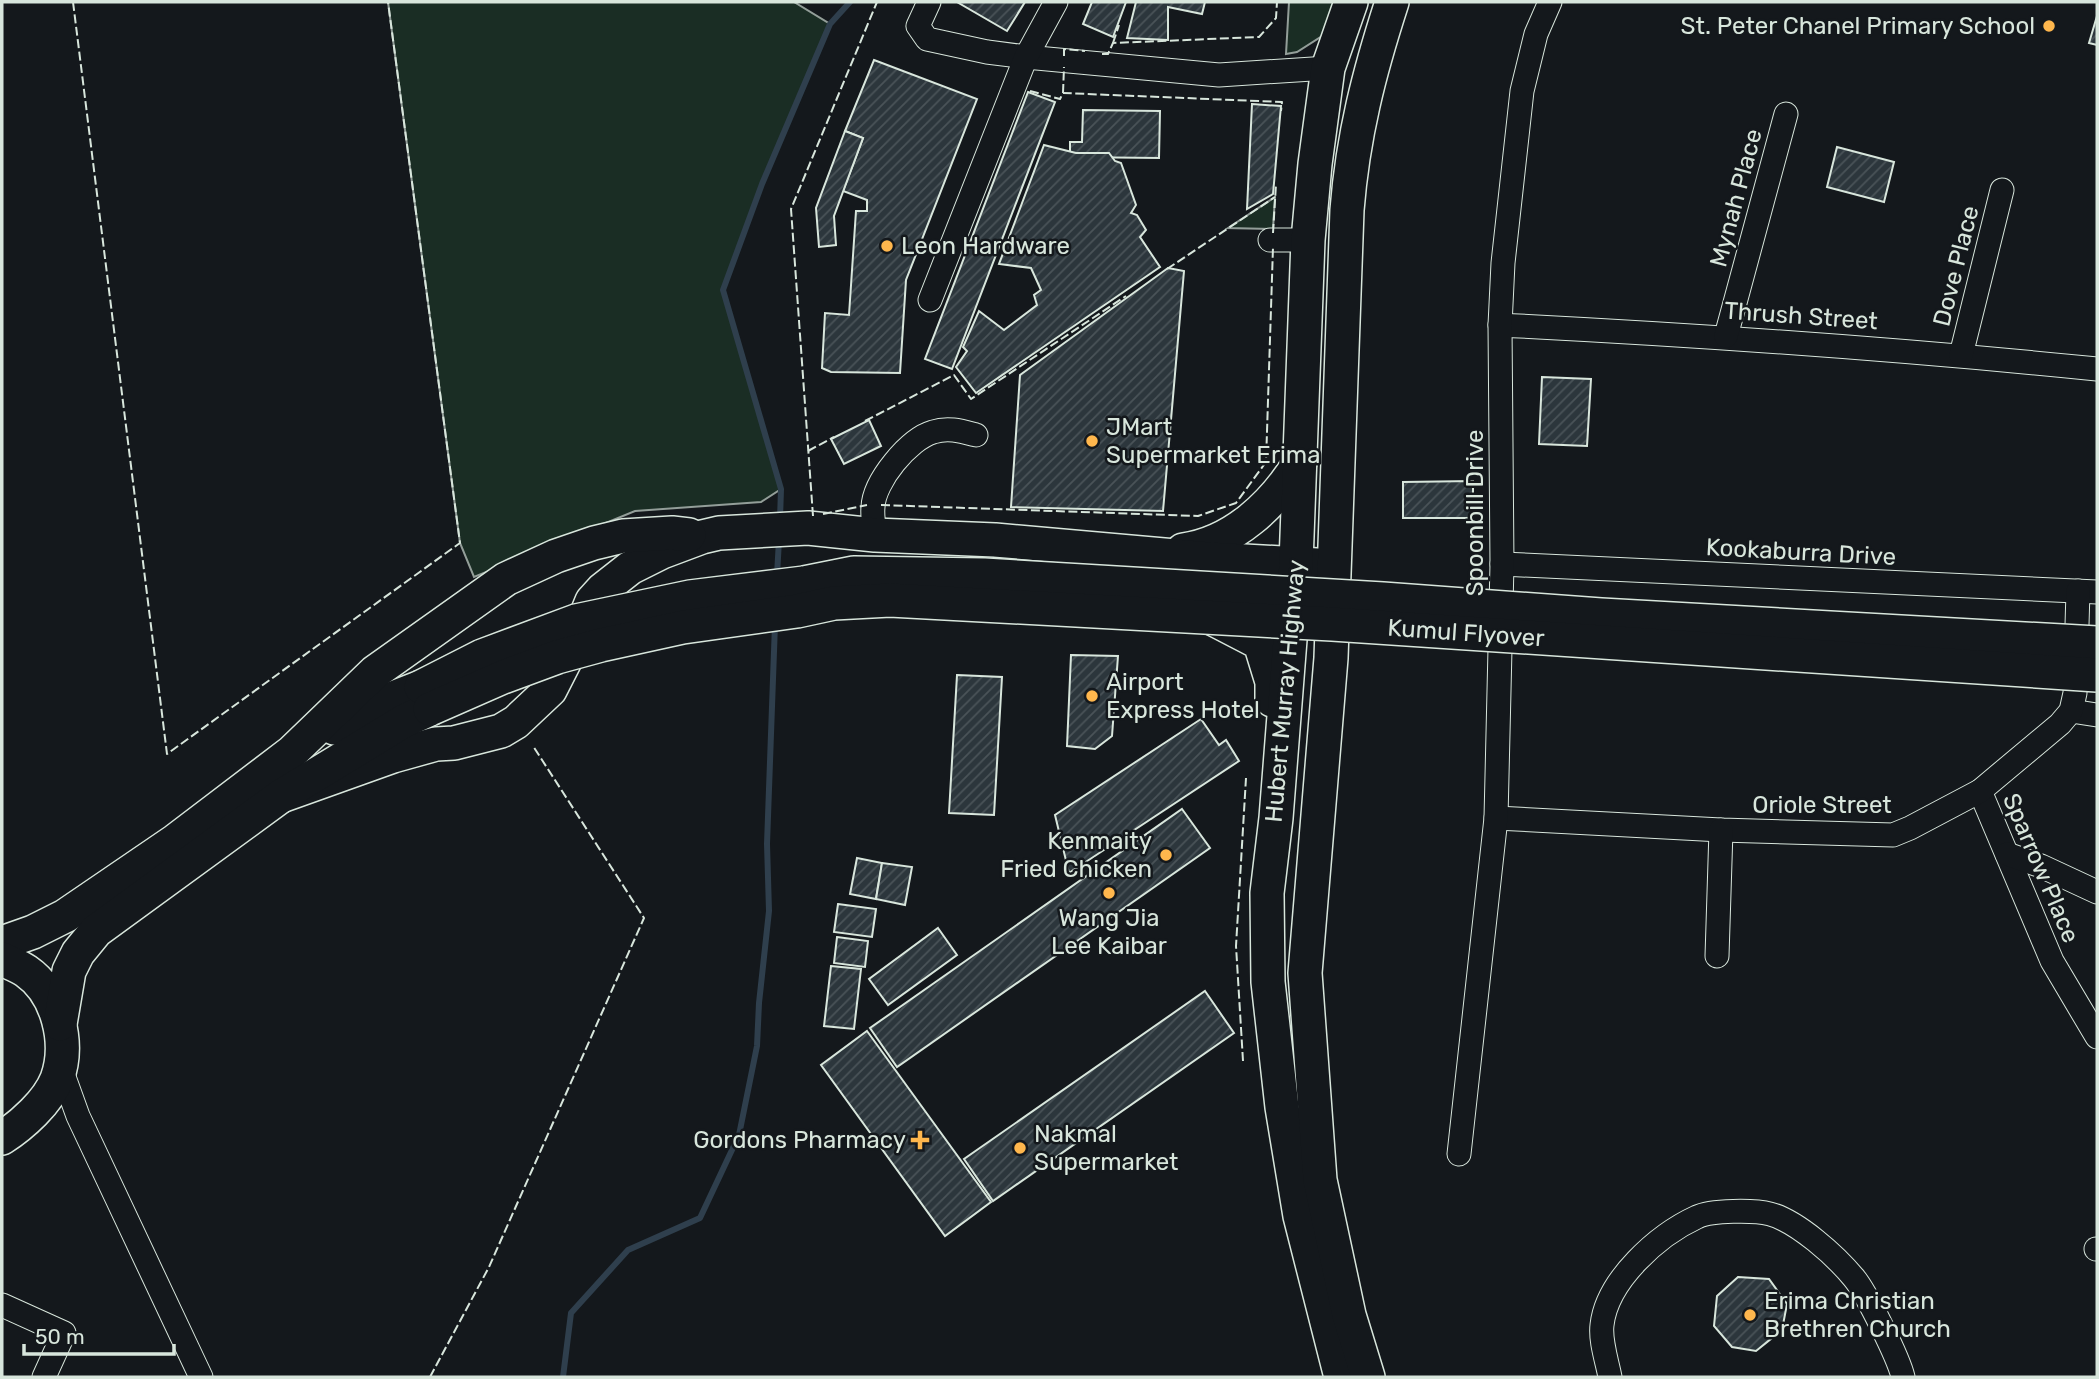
<svg xmlns="http://www.w3.org/2000/svg" width="2099" height="1379" viewBox="0 0 2099 1379" font-family="Rubik,sans-serif">
	<style>
		.green { fill: #1a2d24; stroke: #939e99; stroke-width: 2 }
		.lines { fill: none; stroke-linecap: round; stroke-linejoin: round }
		.stream { stroke: #2f3f4d; stroke-width: 6 }
		.building { fill: url(#building-hatch); stroke: #d8e6dc; stroke-width: 2 }
		.minor-casing { stroke: #d8e6dc; stroke-width: 25 }
		.highway-casing { stroke: #d8e6dc; stroke-width: 36 }
		.minor { stroke: #14181c; stroke-width: 23 }
		.highway { stroke: #14181c; stroke-width: 33 }
		.highway-bridge-casing { stroke: #d8e6dc; stroke-width: 36; stroke-linecap: butt }
		.highway-bridge { stroke: #14181c; stroke-width: 33 }
		.fence { stroke: #d8e6dc; stroke-width: 2; stroke-dasharray: 9 3.5; stroke-linecap: butt }
		.poi-dot { fill: #ffb74d; stroke: #14181c; stroke-width: 2.5 }
		.labels { text-anchor: middle; stroke-width: 5; stroke-linejoin: round; paint-order: stroke }
		.poi-label { font-size: 24px; fill: #d8e6dc; stroke: #14181c; text-anchor: start }
		.street-label { font-size: 24px; fill: #d8e6dc; stroke: #14181c }
	</style>
	<defs>
		<pattern id="building-hatch" width="6" height="6" patternUnits="userSpaceOnUse" patternTransform="scale(1.75)"><rect width="6" height="6" fill="#2c363c"/><path d="M-1 1l2-2M0 6l6-6M5 7l2-2" fill="none" stroke="#4a5358"/></pattern>
	</defs>
	<rect width="100%" height="100%" fill="#14181c"/>
	<!-- green -->
	<g class="green">
		<path d="M388 2H794L830 24 762 184 723 290 781 489 761 502 635 511 474 577 460 543Z"/>
		<path d="M1289 2H1334L1322 36 1297 52 1286 54Z"/>
		<path d="M1275 197 1273 229 1228 228Z"/>
	</g>
	<g class="lines">
		<!-- stream -->
		<g class="stream">
			<path d="M780 519 781 489 723 290 762 184 830 24 850 2"/>
			<path d="M777 575 779 540"/>
			<path d="M563 1377 571 1313 628 1250 700 1218 739 1135 757 1046 759 1003 769 911 767 844 775 624"/>
		</g>
	</g>
	<!-- building -->
	<g class="building">
		<path d="M957 2H1025L1007 31Z"/>
		<path d="M1092 2H1126L1113 37 1083 24Z"/>
		<path d="M1136 2H1205L1202 14 1168 7V40L1127 38Z"/>
		<path d="M2097 16V45L2089 43Z"/>
		<path d="M874 60 977 99 906 280 900 373 831 372 822 368 825 313 849 315 856 211H867V200L843 191 863 138 845 131Z"/>
		<path d="M1028 92 1055 102 952 369 925 359Z"/>
		<path d="M1252 104 1281 106 1273 194 1247 209Z"/>
		<path d="M1083 110 1160 111 1159 158 1070 157V142H1082Z"/>
		<path d="M845 131 863 138 834 216 836 245 819 247 816 208Z"/>
		<path d="M1044 145 1076 153H1109L1115 161 1121 163 1136 205 1131 213 1137 215 1146 230 1140 237 1160 267 976 393 956 367 967 351 963 347 979 311 1004 330 1037 305 1034 295 1041 290 1031 268 999 264Z"/>
		<path d="M1837 147 1894 162 1884 202 1827 187Z"/>
		<path d="M1168 268 1184 271 1163 511 1011 507 1020 375Z"/>
		<path d="M1542 377 1591 379 1587 446 1539 444Z"/>
		<path d="M869 420 881 446 844 464 831 439Z"/>
		<path d="M1473 481V518H1403V482Z"/>
		<path d="M1071 655 1118 656 1112 736 1095 749 1067 746Z"/>
		<path d="M957 675 1002 677 994 815 949 813Z"/>
		<path d="M1201 719 1219 745 1226 740 1239 761 1069 873 1055 815Z"/>
		<path d="M1182 809 1210 848 897 1067 870 1028Z"/>
		<path d="M857 858 882 863 876 899 850 894Z"/>
		<path d="M882 863 912 867 905 905 876 899Z"/>
		<path d="M838 904 876 909 872 937 834 932Z"/>
		<path d="M938 928 957 955 888 1005 869 979Z"/>
		<path d="M837 937 868 941 865 967 834 963Z"/>
		<path d="M831 966 861 969 854 1029 824 1026Z"/>
		<path d="M1205 991 1234 1033 993 1201 964 1159Z"/>
		<path d="M867 1031 991 1202 945 1236 821 1065Z"/>
		<path d="M1738 1277 1769 1279 1787 1304 1782 1330 1756 1351 1732 1347 1714 1326 1717 1296Z"/>
	</g>
	<g class="lines">
		<defs>
			<g id="minor">
				<path d="M929 2 918 26 927 39 987 52 1026 57 1219 75 1328 68"/>
				<path d="M1270 240H1308"/>
				<path d="M930 300 1026 57 1056 2"/>
				<path d="M1500 325C1699 335 1898 349 2097 369"/>
				<path d="M1726 336 1786 114"/>
				<path d="M1961 355 2002 190"/>
				<path d="M875 535C874 526 872 516 873 507 874 481 909 439 933 432 948 427 961 431 976 435"/>
				<path d="M1502 564 2097 592"/>
				<path d="M2071 711 2097 715"/>
				<path d="M1980 791 2052 961 2097 1037"/>
				<path d="M1496 818 1721 830 1893 835 1910 828 1980 791 2060 724 2071 711 2075 693 2078 591"/>
				<path d="M2007 854 2041 866 2097 892"/>
				<path d="M1717 956 1721 830"/>
				<path d="M60 1066 78 1116 201 1377"/>
				<path d="M1459 1154 1496 818 1502 564 1500 325 1503 263 1522 91 1536 34 1550 2"/>
				<path d="M2096 1249H2097"/>
				<path d="M2 1305 64 1333 44 1377"/>
				<path d="M1610 1377C1607 1361 1600 1341 1602 1325 1607 1280 1658 1235 1697 1217 1711 1210 1755 1210 1770 1214 1797 1221 1836 1256 1854 1278 1866 1292 1899 1359 1903 1377"/>
			</g>
			<g id="highway">
				<path d="M1183 550C1234 543 1274 504 1300 462"/>
				<path d="M1208 616 1260 643 1272 682V700"/>
				<path d="M334 728 380 703 421 687"/>
				<path d="M281 796 393 756 436 744 454 743 501 731 516 722 550 690 578 635 592 601 602 590 630 568 662 552 702 537 719 533 808 528 875 535 995 540 1209 559 1317 565"/>
				<path d="M2 943 33 932 65 916 175 841 292 752 375 672 506 579 556 556 594 543 623 536 672 533 689 535"/>
				<path d="M2 959C10 963 19 966 26 971 58 993 70 1043 57 1079 48 1102 22 1125 2 1138"/>
				<path d="M60 1024 69 971 78 953 96 931 281 796 404 721 430 709"/>
				<path d="M1341 1377 1300 1216 1282 1107 1268 982 1267 893 1276 818 1296 563 1308 240 1315 164 1328 68 1351 2"/>
				<path d="M1368 1377 1349 1315 1320 1180 1305 973 1331 658 1347 210C1353 135 1369 73 1392 2"/>
			</g>
		</defs>
		<!-- minor casing -->
		<use href="#minor" class="minor-casing"/>
		<!-- highway casing -->
		<use href="#highway" class="highway-casing"/>
		<!-- minor -->
		<use href="#minor" class="minor"/>
		<!-- highway -->
		<use href="#highway" class="highway"/>
		<defs>
			<g id="highway-bridge">
				<path d="M421 687 482 656 576 621 690 597 804 583 854 573 984 575 1383 599 1601 615 2097 643"/>
				<path d="M430 709 503 677 557 657 601 645 683 627 797 611 834 603 890 600 1332 624 2097 675"/>
			</g>
		</defs>
		<!-- highway-bridge casing -->
		<use href="#highway-bridge" class="highway-bridge-casing"/>
		<!-- highway-bridge -->
		<use href="#highway-bridge" class="highway-bridge"/>
		<!-- fence -->
		<g class="fence">
			<path d="M73 2 167 754 460 543 388 2"/>
			<path d="M1113 43 1119 25"/>
			<path d="M1102 54H1108L1113 43 1259 37 1276 18 1277 2"/>
			<path d="M1064 56V49L1085 51"/>
			<path d="M1030 91 1060 99 1063 93 1282 102 1281 111"/>
			<path d="M1063 93 1064 67"/>
			<path d="M1273 233 1276 184"/>
			<path d="M1167 269 1275 197"/>
			<path d="M865 421 954 375 971 399 1126 296"/>
			<path d="M808 451 834 437"/>
			<path d="M881 505 1198 516 1236 503 1266 462 1273 247"/>
			<path d="M823 514 867 505"/>
			<path d="M813 516 791 209 877 2"/>
			<path d="M1243 1061 1236 946 1246 778"/>
			<path d="M430 1377 489 1267 644 918 533 746"/>
		</g>
	</g>
	<!-- markers -->
	<g class="poi-dot">
		<circle cx="2049" cy="26" r="7"/>
		<circle cx="887" cy="246" r="7"/>
		<circle cx="1092" cy="441" r="7"/>
		<circle cx="1092" cy="696" r="7"/>
		<circle cx="1166" cy="855" r="7"/>
		<circle cx="1109" cy="893" r="7"/>
		<path d="M916.5 1129.5h7v7h7v7h-7v7h-7v-7h-7v-7h7z"/>
		<circle cx="1020" cy="1148" r="7"/>
		<circle cx="1750" cy="1315" r="7"/>
	</g>
	<g class="labels">
		<!-- poi labels -->
		<g class="poi-label">
			<text x="2035" y="34" text-anchor="end">St. Peter Chanel Primary School</text>
			<text x="901" y="254">Leon Hardware</text>
			<text x="1106" y="435">JMart<tspan x="1106" dy="28">Supermarket Erima</tspan></text>
			<text x="1106" y="690">Airport<tspan x="1106" dy="28">Express Hotel</tspan></text>
			<text x="1152" y="849" text-anchor="end">Kenmaity<tspan x="1152" dy="28">Fried Chicken</tspan></text>
			<text x="1109" y="926" text-anchor="middle">Wang Jia<tspan x="1109" dy="28">Lee Kaibar</tspan></text>
			<text x="1034" y="1142">Nakmal<tspan x="1034" dy="28">Supermarket</tspan></text>
			<text x="906" y="1148" text-anchor="end">Gordons Pharmacy</text>
			<text x="1764" y="1309">Erima Christian<tspan x="1764" dy="28">Brethren Church</tspan></text>
		</g>
		<!-- street labels -->
		<g class="street-label">
			<text transform="translate(1736 198) rotate(-75)" y="8">Mynah Place</text>
			<text transform="translate(1956 266) rotate(-76)" y="8">Dove Place</text>
			<text transform="translate(1801 316) rotate(4)" y="8">Thrush Street</text>
			<text transform="translate(1475 513) rotate(-90)" y="8">Spoonbill Drive</text>
			<text transform="translate(1801 552) rotate(3)" y="8">Kookaburra Drive</text>
			<text transform="translate(1466 633) rotate(4)" y="8">Kumul Flyover</text>
			<text transform="translate(1285 691) rotate(-85)" y="8">Hubert Murray Highway</text>
			<text x="1822" y="813">Oriole Street</text>
			<text transform="translate(2041 868) rotate(67)" y="8">Sparrow Place</text>
		</g>
	</g>
	<!-- border -->
	<rect width="2099" height="1379" fill="none" stroke="#d8e6dc" stroke-width="7"/>
	<!-- scale -->
	<path d="M24 1344v10h150v-10" fill="none" stroke="#d8e6dc" stroke-width="3.5"/>
	<text x="35" y="1344" font-size="21" fill="#d8e6dc" stroke="#14181c" stroke-width="5" paint-order="stroke">50 m</text>
</svg>
